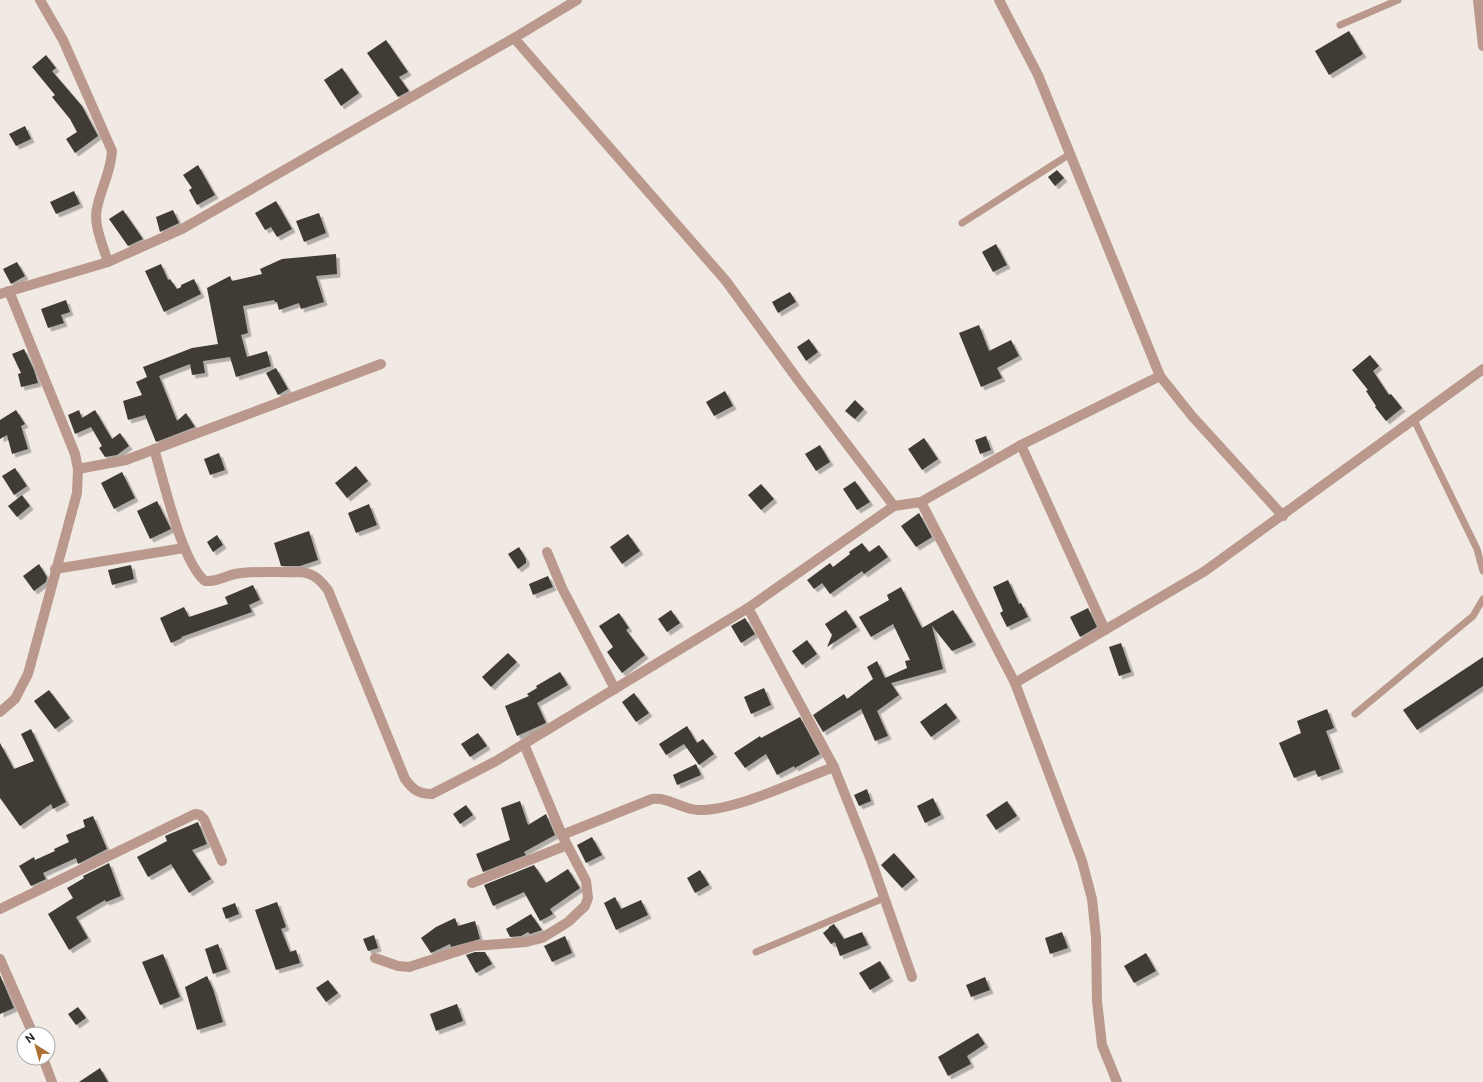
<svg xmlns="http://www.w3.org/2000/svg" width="1483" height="1082" viewBox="0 0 1483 1082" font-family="'Public Sans',sans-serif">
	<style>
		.building { fill: #3f3a35; filter: url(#shadow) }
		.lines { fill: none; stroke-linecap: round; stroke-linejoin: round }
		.lane { stroke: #ba988b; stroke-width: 7 }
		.street { stroke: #ba988b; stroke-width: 10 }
	</style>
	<defs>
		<filter id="shadow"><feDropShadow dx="3.5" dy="3.5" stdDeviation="0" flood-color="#0004"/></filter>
	</defs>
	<rect width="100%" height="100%" fill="#f0e9e4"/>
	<!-- building -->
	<g class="building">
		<path d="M1349 31 1363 54 1329 75 1315 51Z"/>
		<path d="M386 40 408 72 399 77 409 91 398 97 367 53Z"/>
		<path d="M46 55 56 68 52 71 82 106 98 136 75 153 66 139 77 132 70 119 52 97 55 95 32 67Z"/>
		<path d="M342 68 359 93 341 106 324 80Z"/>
		<path d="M25 126 31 139 16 146 9 134Z"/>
		<path d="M198 165 215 195 197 205 189 190 192 188 183 175Z"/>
		<path d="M1057 170 1064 178 1055 186 1048 177Z"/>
		<path d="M74 191 80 204 56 214 50 202Z"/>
		<path d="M276 201 292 229 277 237 271 227 265 230 255 213Z"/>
		<path d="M123 210 143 239 128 246 109 219Z"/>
		<path d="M173 210 179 223 160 232 156 217Z"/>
		<path d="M319 213 326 233 304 242 296 221Z"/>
		<path d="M996 244 1007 265 993 272 982 252Z"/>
		<path d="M336 254 337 274 316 276 324 302 301 309 299 303 279 310 277 302H275L274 300 243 306 248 333 241 335 247 357 267 351 271 366 236 377 230 357 203 361 205 373 192 375 190 364 159 376 177 421 186 413 195 427 156 442 145 415 128 420 123 401 142 395 136 382 147 377 143 367 192 348 218 344 207 288 230 276 232 281 262 274 260 269 282 259Z"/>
		<path d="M17 262 25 276 11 284 3 269Z"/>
		<path d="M161 264 168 280 170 279 177 289 181 287V285L194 279 201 294 164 312 145 271Z"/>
		<path d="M790 292 796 302 778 313 772 302Z"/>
		<path d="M66 300 70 312 61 315 64 323 48 328 41 309Z"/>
		<path d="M979 325 989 351 1011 340 1019 356 997 368 1002 378 981 387 959 333Z"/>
		<path d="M809 339 818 352 806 361 797 347Z"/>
		<path d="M24 349 34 370 38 383 21 387 18 374 21 373 12 354Z"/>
		<path d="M1370 355 1379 366 1373 371 1389 395 1391 394 1402 408 1386 421 1375 407 1376 406 1366 391 1368 390 1352 370Z"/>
		<path d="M276 368 288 389 278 395 266 373Z"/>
		<path d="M725 391 733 406 714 416 706 402Z"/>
		<path d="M855 400 864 409 855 419 845 411Z"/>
		<path d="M16 410 25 424 21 426 28 449 12 454 7 435 0 439V420Z"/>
		<path d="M79 410 82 418 95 410 112 439 120 433 129 446 117 455 105 457 99 448 102 446 91 427 75 434 68 415Z"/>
		<path d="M986 436 991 450 980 454 975 440Z"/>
		<path d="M924 438 938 459 922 470 908 449Z"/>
		<path d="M820 445 830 462 816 471 805 454Z"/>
		<path d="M219 453 225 470 210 475 204 459Z"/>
		<path d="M356 466 368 481 347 498 335 483Z"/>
		<path d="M15 468 27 486 14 495 2 476Z"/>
		<path d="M122 472 135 498 114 509 101 483Z"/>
		<path d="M855 481 870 502 857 510 843 489Z"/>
		<path d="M761 484 774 499 761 510 748 495Z"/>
		<path d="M22 495 30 506 17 517 8 506Z"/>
		<path d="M157 501 171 529 150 539 137 511Z"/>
		<path d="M369 504 377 525 356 533 348 513Z"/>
		<path d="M919 513 932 537 916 547 901 526Z"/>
		<path d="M309 531 318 560 300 566H281L274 543Z"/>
		<path d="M628 534 640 551 622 564 610 547Z"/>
		<path d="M217 535 223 545 213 552 207 542Z"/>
		<path d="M862 543 869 552 879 545 888 557 864 574 862 571 830 594 822 583 814 589 807 580 830 563 833 567 850 554 849 552Z"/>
		<path d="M519 547 526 559V563L518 569 508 554Z"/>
		<path d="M39 564 47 577 46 582 34 591 23 576Z"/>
		<path d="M131 565 134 579 112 585 108 570Z"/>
		<path d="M548 576 553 587 533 595 529 584Z"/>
		<path d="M1008 580 1019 604 1021 603 1028 617 1007 627 1000 613 1003 611 993 587Z"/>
		<path d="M253 585 260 600 249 605 252 612 181 637 182 638 171 643 160 618 184 607 189 617 228 604 225 597Z"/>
		<path d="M901 587 922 628 953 610 973 642 952 651 932 626 943 669 891 683 899 695 877 711 888 736 875 741 861 709 823 732 813 715 844 694 847 699 873 679 867 667 877 661 885 678 907 668 905 661 910 660 893 624 871 637 859 617 889 600 887 595Z"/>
		<path d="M1088 608 1097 627 1080 637 1070 617Z"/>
		<path d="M671 610 680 623 667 632 658 619Z"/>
		<path d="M846 610 857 627 827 647 832 635 825 624Z"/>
		<path d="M619 613 629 628 626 630 645 655 622 673 607 652 613 647 599 626Z"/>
		<path d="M745 618 755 634 741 643 731 626Z"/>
		<path d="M807 640 817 654 802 665 792 651Z"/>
		<path d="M1121 643 1131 672 1119 676 1109 647Z"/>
		<path d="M508 653 517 662 491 687 482 677Z"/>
		<path d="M1483 657V686L1417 730 1403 710Z"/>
		<path d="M560 672 568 685 537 703 546 723 517 736 505 706 529 696 527 694 537 688 536 686Z"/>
		<path d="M764 688 771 705 751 714 744 697Z"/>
		<path d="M49 690 70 718 55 729 34 701Z"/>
		<path d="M634 693 649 713 636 722 622 702Z"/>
		<path d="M946 703 957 718 931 737 920 722Z"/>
		<path d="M1327 709 1334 728 1326 731 1340 769 1318 777 1315 770 1294 778 1279 743 1301 733 1297 721Z"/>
		<path d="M800 717 820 754 795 768 794 766 777 775 766 754 745 768 734 753 760 736 761 738Z"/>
		<path d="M687 726 697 743 703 739 714 754 699 765 684 744 666 755 659 744Z"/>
		<path d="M31 729 66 802 53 809 51 804 20 826 0 798V743L14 769 34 761 21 734Z"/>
		<path d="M478 733 487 746 470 757 461 744Z"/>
		<path d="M696 764 701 775 677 785 673 775Z"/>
		<path d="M867 789 871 801 859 806 854 795Z"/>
		<path d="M933 798 941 815 925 823 917 806Z"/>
		<path d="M520 801 528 825 546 814 555 835 524 852 526 855 483 872 476 854 510 840 501 808Z"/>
		<path d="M1007 801 1017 816 996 830 986 815Z"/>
		<path d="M466 805 473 815 460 824 453 814Z"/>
		<path d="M93 816 107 849 78 864 76 858 43 873 46 879 31 886 19 866 34 857 35 860 55 851 54 849 69 842 66 835 85 827 83 820Z"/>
		<path d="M198 822 207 844 192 850 211 879 189 893 171 864 148 877 137 857 167 841 165 836Z"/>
		<path d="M592 837 602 855 586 863 577 845Z"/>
		<path d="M894 853 915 877 902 888 881 865Z"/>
		<path d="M109 863 121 896 106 902 105 900 76 917 88 938 69 950 48 914 73 898 67 888 84 878 83 876Z"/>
		<path d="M534 865 546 883 568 869 580 888 550 909 553 914 540 921 524 892 493 906 484 885Z"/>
		<path d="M700 870 709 885 695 893 687 878Z"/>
		<path d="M615 897 621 909 641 900 648 915 616 930 604 903Z"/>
		<path d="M277 902 286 927 281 929 290 952 296 950 300 963 276 970 255 910Z"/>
		<path d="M235 903 239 914 226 919 222 908Z"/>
		<path d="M531 914 542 930 530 934 528 932 521 936 510 937 506 929Z"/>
		<path d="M455 918 458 926 475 921 480 939 451 947 450 944 431 953 421 938 436 927Z"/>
		<path d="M834 924 844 939 862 932 868 945 840 956 835 942 831 944 823 933 829 928V927Z"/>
		<path d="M1062 932 1068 948 1050 954 1045 938Z"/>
		<path d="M374 935 378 948 368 951 363 939Z"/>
		<path d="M565 936 572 953 552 962 544 946Z"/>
		<path d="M218 944 227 969 213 974 205 949Z"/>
		<path d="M475 952H485L492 964 476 973 466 955Z"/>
		<path d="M1146 953 1156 971 1134 983 1124 966Z"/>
		<path d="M163 954 180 997 160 1005 142 962Z"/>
		<path d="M880 961 890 978 870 990 859 973Z"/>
		<path d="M0 975 14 1008 0 1014Z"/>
		<path d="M207 976 213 989 223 1022 197 1030 185 987Z"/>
		<path d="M985 977 990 990 971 997 966 985Z"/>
		<path d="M328 980 338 993 326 1002 316 988Z"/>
		<path d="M457 1004 463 1021 436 1031 430 1014Z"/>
		<path d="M78 1007 86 1018 76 1025 68 1014Z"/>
		<path d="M978 1033 985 1044 967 1056 971 1064 948 1076 938 1057Z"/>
		<path d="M100 1068 108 1082H79Z"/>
	</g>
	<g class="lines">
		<!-- lane -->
		<g class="lane">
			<path d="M1340 25 1398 0"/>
			<path d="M962 223 1070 154"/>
			<path d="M1414 420 1477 549 1483 571"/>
			<path d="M1355 714 1473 616 1483 599"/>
			<path d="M756 952 884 898"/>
		</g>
		<!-- street -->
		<g class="street">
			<path d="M40 0 63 40 112 151C111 172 101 188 97 208 93 224 103 246 108 262"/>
			<path d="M1478 0 1483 46"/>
			<path d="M514 38 726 281 798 380 894 506 921 502 1015 683 1082 861 1092 899 1096 937 1097 1001 1102 1045 1117 1082"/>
			<path d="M0 294 108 262 182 229 514 38 577 0"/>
			<path d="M1160 376 1192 416 1283 516"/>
			<path d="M1021 445 1105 630"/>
			<path d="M154 449C164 481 181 561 205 581 217 582 225 576 235 574 256 570 280 573 301 572 315 574 320 580 328 590L405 779C413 790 419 794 432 794L496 761 748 608 894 506"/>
			<path d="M78 469 126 460 381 364"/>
			<path d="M921 502 1021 445 1160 376 1038 75 999 0"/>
			<path d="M547 552 562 588 615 689"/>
			<path d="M55 569 184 548"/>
			<path d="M748 608 834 767 871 860 912 977"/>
			<path d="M1015 683 1205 571 1483 369"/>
			<path d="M0 712 15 699 28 674 77 493 78 469 75 454 9 291"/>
			<path d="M562 835 652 799C670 797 682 810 699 810 738 810 796 781 834 767"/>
			<path d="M472 883 567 845"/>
			<path d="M0 909 195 814 200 815 204 819 222 861"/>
			<path d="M375 958 398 966 409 967 474 946 526 942 542 938 568 922 585 906 588 898 586 881 562 835 524 744"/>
			<path d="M0 959 33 1034"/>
			<path d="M43 1058 52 1082"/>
		</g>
	</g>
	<!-- north arrow -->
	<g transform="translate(36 1046) rotate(323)"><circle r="19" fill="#ffffff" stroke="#a9a8a7"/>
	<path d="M0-3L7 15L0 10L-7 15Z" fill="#ad6f34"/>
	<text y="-6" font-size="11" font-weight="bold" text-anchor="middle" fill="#282624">N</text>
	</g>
</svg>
